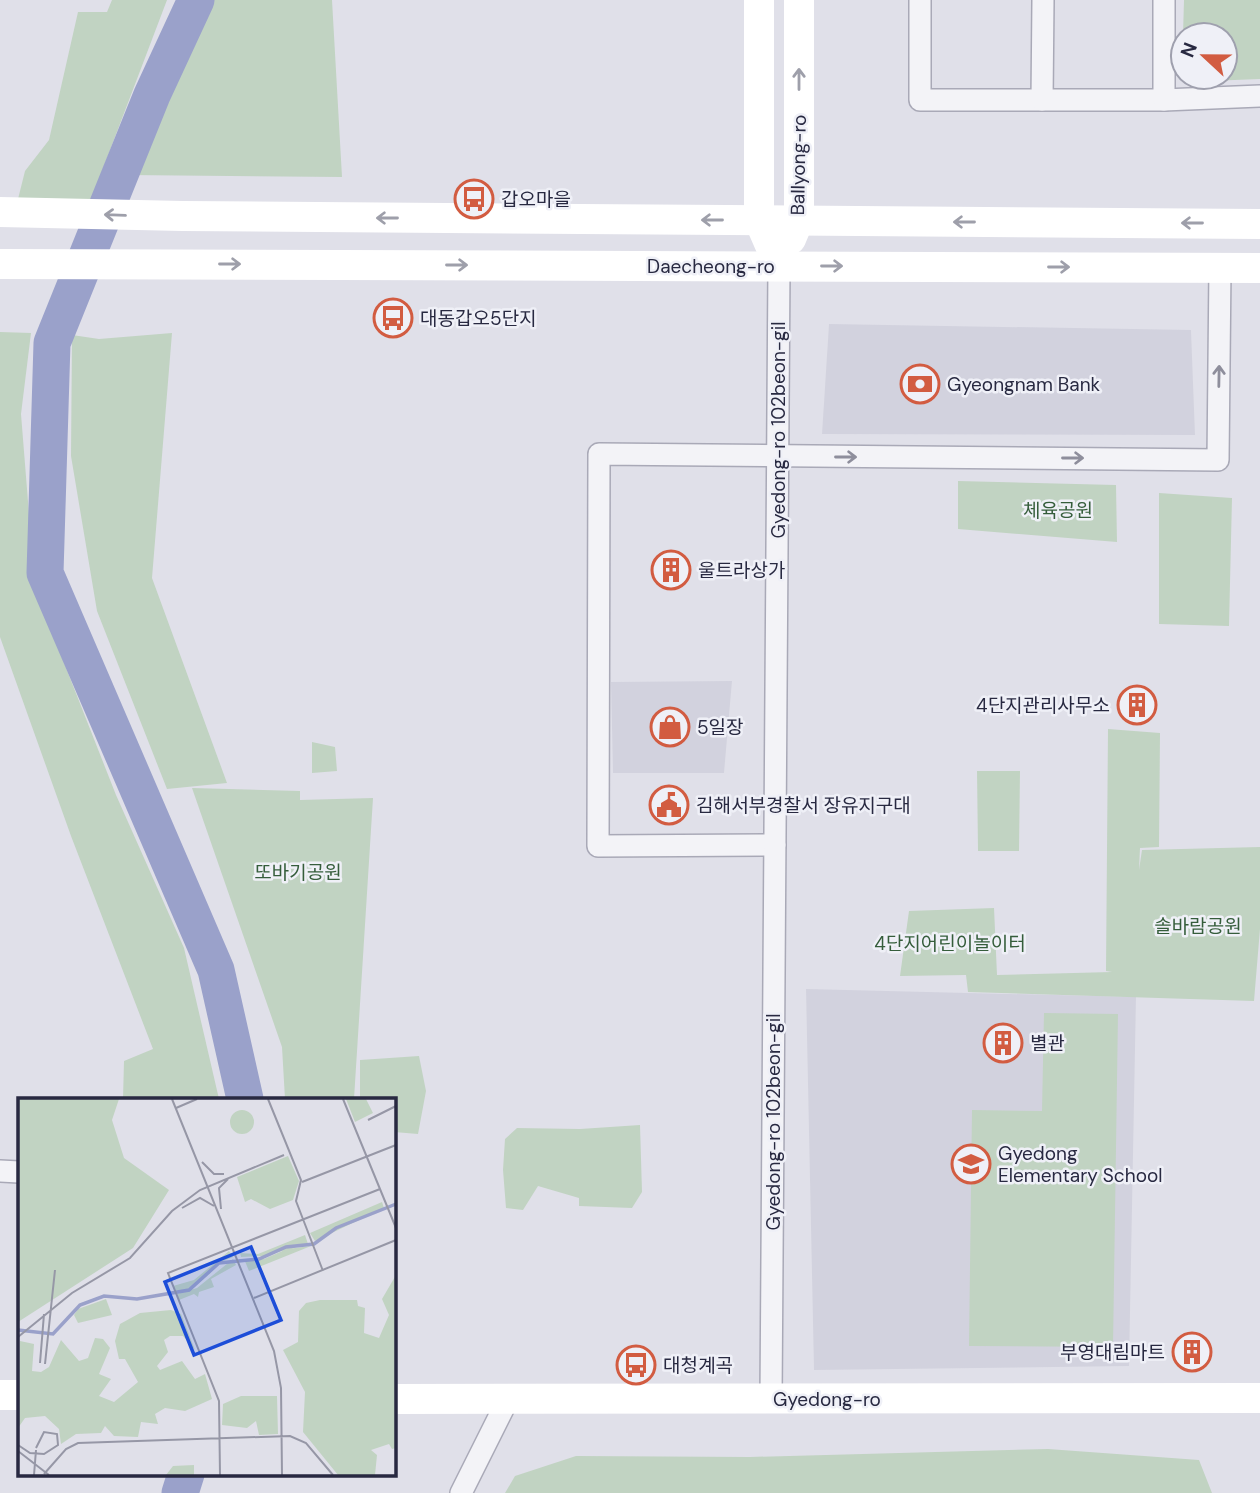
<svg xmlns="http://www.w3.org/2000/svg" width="1260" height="1493" viewBox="0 0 1260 1493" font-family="'DM Sans','Noto Sans KR',sans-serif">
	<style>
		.built { fill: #d2d2de }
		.green { fill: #c1d3c2 }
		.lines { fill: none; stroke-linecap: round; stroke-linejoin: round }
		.river { stroke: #9aa1ca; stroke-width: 37 }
		.street-casing { stroke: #a9a9b7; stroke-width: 24 }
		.street { stroke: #f3f3f7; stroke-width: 21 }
		.secondary { stroke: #fff; stroke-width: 30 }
		.oneway { stroke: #9e9faa }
		.oneway2 { stroke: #8e8e9c }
		.labels { text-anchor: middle; stroke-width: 5; stroke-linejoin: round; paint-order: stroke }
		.street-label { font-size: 19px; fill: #282941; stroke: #eff0f7 }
		.poi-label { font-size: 19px; fill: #282941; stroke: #eff0f7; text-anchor: start }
		.park-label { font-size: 19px; fill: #355d3b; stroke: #eff0f7 }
		.inset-river { fill: none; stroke: #9aa1ca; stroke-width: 3.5 }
		.inset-road { fill: none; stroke: #9697a6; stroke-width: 2 }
		.view { fill: #1d4ed8; fill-opacity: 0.15; stroke: #1d4ed8; stroke-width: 3.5 }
		.inset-edge { fill: none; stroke: #282941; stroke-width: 3.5 }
	</style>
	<rect width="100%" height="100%" fill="#e0e0e9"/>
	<!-- built -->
	<g class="built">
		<path d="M829 324 1191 330 1195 435 822 434Z"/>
		<path d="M732 681 724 773H613L611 682Z"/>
		<path d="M806 989 1136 997 1129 1366 814 1370Z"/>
	</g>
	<!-- green -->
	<g class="green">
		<path d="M112 0H167L88 208 16 207 25 171 49 140 78 12H107Z"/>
		<path d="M208 0H332L342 177 126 175 184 61Z"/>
		<path d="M1184 0H1260V79L1183 82V62V77H1225V35H1183Z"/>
		<path d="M0 332 31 333 21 414 35 589 116 795 184 948 219 1099H123L124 1061 153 1049 71 836 0 637Z"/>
		<path d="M172 333 152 578 227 783 167 789 97 611 71 456 72 335 99 339Z"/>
		<path d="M958 481 1116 485 1117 542 958 529Z"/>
		<path d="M1159 493 1232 498 1229 626 1159 624Z"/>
		<path d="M1108 729 1160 733 1159 847 1140 848 1139 870 1142 850 1260 847V929L1254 1001 968 992 966 975 900 976 909 911 994 908 997 975 1112 972 1106 971Z"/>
		<path d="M312 742 335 747 337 771 312 773Z"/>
		<path d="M977 771H1020L1019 851H978Z"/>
		<path d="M192 788 300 791V800L373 798 354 1099H285L282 1047Z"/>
		<path d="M1044 1013 1118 1014 1113 1347 969 1346 972 1110 1042 1111Z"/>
		<path d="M419 1056 426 1091 418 1134 394 1132V1099H360V1060Z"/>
		<path d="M640 1125 642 1192 632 1208 579 1206V1198L538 1186 523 1210 506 1208 503 1170 505 1139 517 1128 580 1129Z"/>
		<path d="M1048 1449 1199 1460 1212 1493H505L515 1476 576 1456 750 1457Z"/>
	</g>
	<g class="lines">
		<!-- river -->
		<g class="river">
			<path d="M196 0 152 95 52 343 45 573 216 970 245 1099"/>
			<path d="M180 1493 186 1474"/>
		</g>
		<defs>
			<g id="street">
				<path d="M920 0V100H1164L1260 96"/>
				<path d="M1042 100 1043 0"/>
				<path d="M1164 100V0"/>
				<path d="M775 845 598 846 599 454 1218 460 1220 267"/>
				<path d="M0 1171 19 1172"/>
				<path d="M771 1399 779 266"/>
				<path d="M461 1493 508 1399"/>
			</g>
		</defs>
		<!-- street casing -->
		<use href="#street" class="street-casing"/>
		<!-- street -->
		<use href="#street" class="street"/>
		<!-- secondary -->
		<g class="secondary">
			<path d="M759 0V220L779 266"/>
			<path d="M0 212 183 216 1260 224"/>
			<path d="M791 239 799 220V0"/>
			<path d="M0 264 1260 268"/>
			<path d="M0 1395H19"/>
			<path d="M394 1399 1260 1398"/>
		</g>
	</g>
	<!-- one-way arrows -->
	<defs><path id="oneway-shaft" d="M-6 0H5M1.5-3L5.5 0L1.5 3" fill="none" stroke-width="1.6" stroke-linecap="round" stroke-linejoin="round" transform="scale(1.75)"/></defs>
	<g class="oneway">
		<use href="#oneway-shaft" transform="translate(799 79) rotate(-90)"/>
		<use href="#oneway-shaft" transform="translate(115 215) rotate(-178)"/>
		<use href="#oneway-shaft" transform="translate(387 218) rotate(-180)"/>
		<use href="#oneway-shaft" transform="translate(712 220) rotate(-180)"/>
		<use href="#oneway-shaft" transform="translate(964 222) rotate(-180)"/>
		<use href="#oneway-shaft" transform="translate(1192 223) rotate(-180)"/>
		<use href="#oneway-shaft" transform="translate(230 264)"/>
		<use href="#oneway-shaft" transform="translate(457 265)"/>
		<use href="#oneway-shaft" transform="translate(832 266)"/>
		<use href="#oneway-shaft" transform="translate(1059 267)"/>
	</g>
	<g class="oneway2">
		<use href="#oneway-shaft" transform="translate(1219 376) rotate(-89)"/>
		<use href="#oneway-shaft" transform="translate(846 457)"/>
		<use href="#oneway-shaft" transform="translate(1073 458)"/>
	</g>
	<!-- icons -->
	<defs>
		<symbol id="bus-ring" viewBox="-11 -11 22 22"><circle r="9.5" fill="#eff0f7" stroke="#d25c41" stroke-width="1.5"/><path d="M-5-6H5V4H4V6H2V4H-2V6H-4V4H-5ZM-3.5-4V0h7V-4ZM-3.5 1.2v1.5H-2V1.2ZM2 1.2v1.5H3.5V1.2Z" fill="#d25c41"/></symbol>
		<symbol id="bank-ring" viewBox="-11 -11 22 22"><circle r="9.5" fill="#eff0f7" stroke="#d25c41" stroke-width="1.5"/><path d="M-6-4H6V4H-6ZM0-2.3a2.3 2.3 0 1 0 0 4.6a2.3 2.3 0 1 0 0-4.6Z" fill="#d25c41"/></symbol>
		<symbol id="building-ring" viewBox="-11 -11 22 22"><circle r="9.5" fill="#eff0f7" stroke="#d25c41" stroke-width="1.5"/><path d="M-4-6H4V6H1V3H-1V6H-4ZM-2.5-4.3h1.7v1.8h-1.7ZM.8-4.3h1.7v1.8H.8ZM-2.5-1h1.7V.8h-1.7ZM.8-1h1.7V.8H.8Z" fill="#d25c41"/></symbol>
		<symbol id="shop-ring" viewBox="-11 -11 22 22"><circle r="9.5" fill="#eff0f7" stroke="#d25c41" stroke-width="1.5"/><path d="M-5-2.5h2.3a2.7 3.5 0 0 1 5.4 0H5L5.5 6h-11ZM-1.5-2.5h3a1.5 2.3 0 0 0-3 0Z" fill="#d25c41"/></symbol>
		<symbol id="civic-ring" viewBox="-11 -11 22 22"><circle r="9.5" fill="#eff0f7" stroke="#d25c41" stroke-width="1.5"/><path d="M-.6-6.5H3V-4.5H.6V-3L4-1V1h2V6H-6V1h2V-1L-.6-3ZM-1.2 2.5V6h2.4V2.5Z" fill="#d25c41"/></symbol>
		<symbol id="school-ring" viewBox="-11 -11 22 22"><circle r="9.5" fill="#eff0f7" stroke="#d25c41" stroke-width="1.5"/><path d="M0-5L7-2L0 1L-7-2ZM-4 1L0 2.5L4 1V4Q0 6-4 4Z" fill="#d25c41"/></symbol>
	</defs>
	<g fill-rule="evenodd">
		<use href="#bus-ring" x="452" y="177" width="44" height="44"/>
		<use href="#bus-ring" x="371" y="296" width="44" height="44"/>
		<use href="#bank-ring" x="898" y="362" width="44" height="44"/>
		<use href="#building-ring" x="649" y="548" width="44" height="44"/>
		<use href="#building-ring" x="1115" y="683" width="44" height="44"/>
		<use href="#shop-ring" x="648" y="705" width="44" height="44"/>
		<use href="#civic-ring" x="647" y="783" width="44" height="44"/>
		<use href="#building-ring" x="981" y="1021" width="44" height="44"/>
		<use href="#school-ring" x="949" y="1142" width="44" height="44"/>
		<use href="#building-ring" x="1170" y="1330" width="44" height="44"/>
		<use href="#bus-ring" x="614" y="1343" width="44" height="44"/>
	</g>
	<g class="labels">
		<!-- street labels -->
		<g class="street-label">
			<text transform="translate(798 165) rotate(-89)" y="7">Ballyong-ro</text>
			<text x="711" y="273">Daecheong-ro</text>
			<text transform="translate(778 430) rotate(-90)" y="7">Gyedong-ro 102beon-gil</text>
			<text transform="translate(773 1122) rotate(-90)" y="7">Gyedong-ro 102beon-gil</text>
			<text x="827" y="1406">Gyedong-ro</text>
		</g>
		<!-- poi labels -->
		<g class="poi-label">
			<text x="501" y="206">갑오마을</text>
			<text x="420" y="325">대동갑오5단지</text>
			<text x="947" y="391">Gyeongnam Bank</text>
			<text x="698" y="577">울트라상가</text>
			<text x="1110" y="712" text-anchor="end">4단지관리사무소</text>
			<text x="697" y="734">5일장</text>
			<text x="696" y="812">김해서부경찰서 장유지구대</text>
			<text x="1030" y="1050">별관</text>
			<text x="998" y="1160">Gyedong<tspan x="998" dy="22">Elementary School</tspan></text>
			<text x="1165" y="1359" text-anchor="end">부영대림마트</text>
			<text x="663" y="1372">대청계곡</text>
		</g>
		<!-- park labels -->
		<g class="park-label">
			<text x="1058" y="517">체육공원</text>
			<text x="298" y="879">또바기공원</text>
			<text x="1198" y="933">솔바람공원</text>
			<text x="950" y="950">4단지어린이놀이터</text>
		</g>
	</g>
	<!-- overview -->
	<g transform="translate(18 1098)">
		<rect width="378" height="378" fill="#e0e0e9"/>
		<path d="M0 1H101L94 22 106 60 151 92 115 150 0 224ZM328 1H348L355 15 337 24ZM212 24a12 12 0 1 1 24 0a12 12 0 1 1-24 0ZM270 58 281 83 275 102 252 111 233 101 227 104 219 79ZM364 104 366 110 297 143 292 135ZM287 137 290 146 245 158 223 159 222 155 240 156ZM293 148 231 173 226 161H246L269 151ZM211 153 215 159 200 165 170 191 158 193 155 188 176 182ZM215 161 218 167 193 181 196 189 181 194 180 199 176 196 161 202 159 196 179 190ZM378 177V350L374 351 371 346 353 352 359 357 357 377H320L285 334 287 294 265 252 280 244 281 213 288 205 302 202H339L340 208 347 210 346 235 361 240 371 217 364 201ZM88 201 94 217 60 225 56 217 60 211ZM153 212 163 216 177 252 165 238H152L146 242 150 254 139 268 142 272 164 263 177 281 187 276 194 301 167 313 147 310 137 316 140 326 123 324 120 339 96 338 87 328 83 335 58 336 43 346 41 331 27 318 7 320 0 330 2 243 16 246 14 273 23 274 31 269 43 242 61 263 70 260 77 240 85 241 92 250 81 276 93 281 81 298 96 304 120 284 107 261H101L97 243 102 226 122 215ZM223 298H259L260 336 241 337 238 323 229 330 204 327 205 306ZM176 367V377H148L155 368Z" fill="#c1d3c2"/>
		<path class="inset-river" d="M0 232 35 236 62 207 86 198 119 201 171 192 201 165 241 161 268 149 296 146 318 130 378 106"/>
		<path class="inset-road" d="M154 1 256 253 263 290 264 377M250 1 283 82 278 103 305 173M325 1 378 130M158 10 179 1M350 22 378 8M184 64 196 76H206M284 84 378 47M164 110 182 100 196 108M203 111 201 90 210 81M236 200 378 142M0 239 54 195 112 160 154 113 182 92 266 57M22 265 26 216M27 266 37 172M0 347 12 355 26 356 40 347 39 336 26 334 18 350M0 353 31 377M26 376 48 351 60 345 272 338 288 345 315 377M16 377 18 352M202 377 201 303 150 175 362 91"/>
		<path class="view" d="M233 149 263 222 176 257 147 184Z"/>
		<rect width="378" height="378" class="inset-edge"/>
	</g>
	<!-- north arrow -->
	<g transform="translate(1204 56) rotate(292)"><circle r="33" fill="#eff0f7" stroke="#9fa0ae" stroke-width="2"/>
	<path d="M0-5L12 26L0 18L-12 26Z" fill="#d25c41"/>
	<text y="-10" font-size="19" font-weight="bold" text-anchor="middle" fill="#282941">N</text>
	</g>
</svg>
